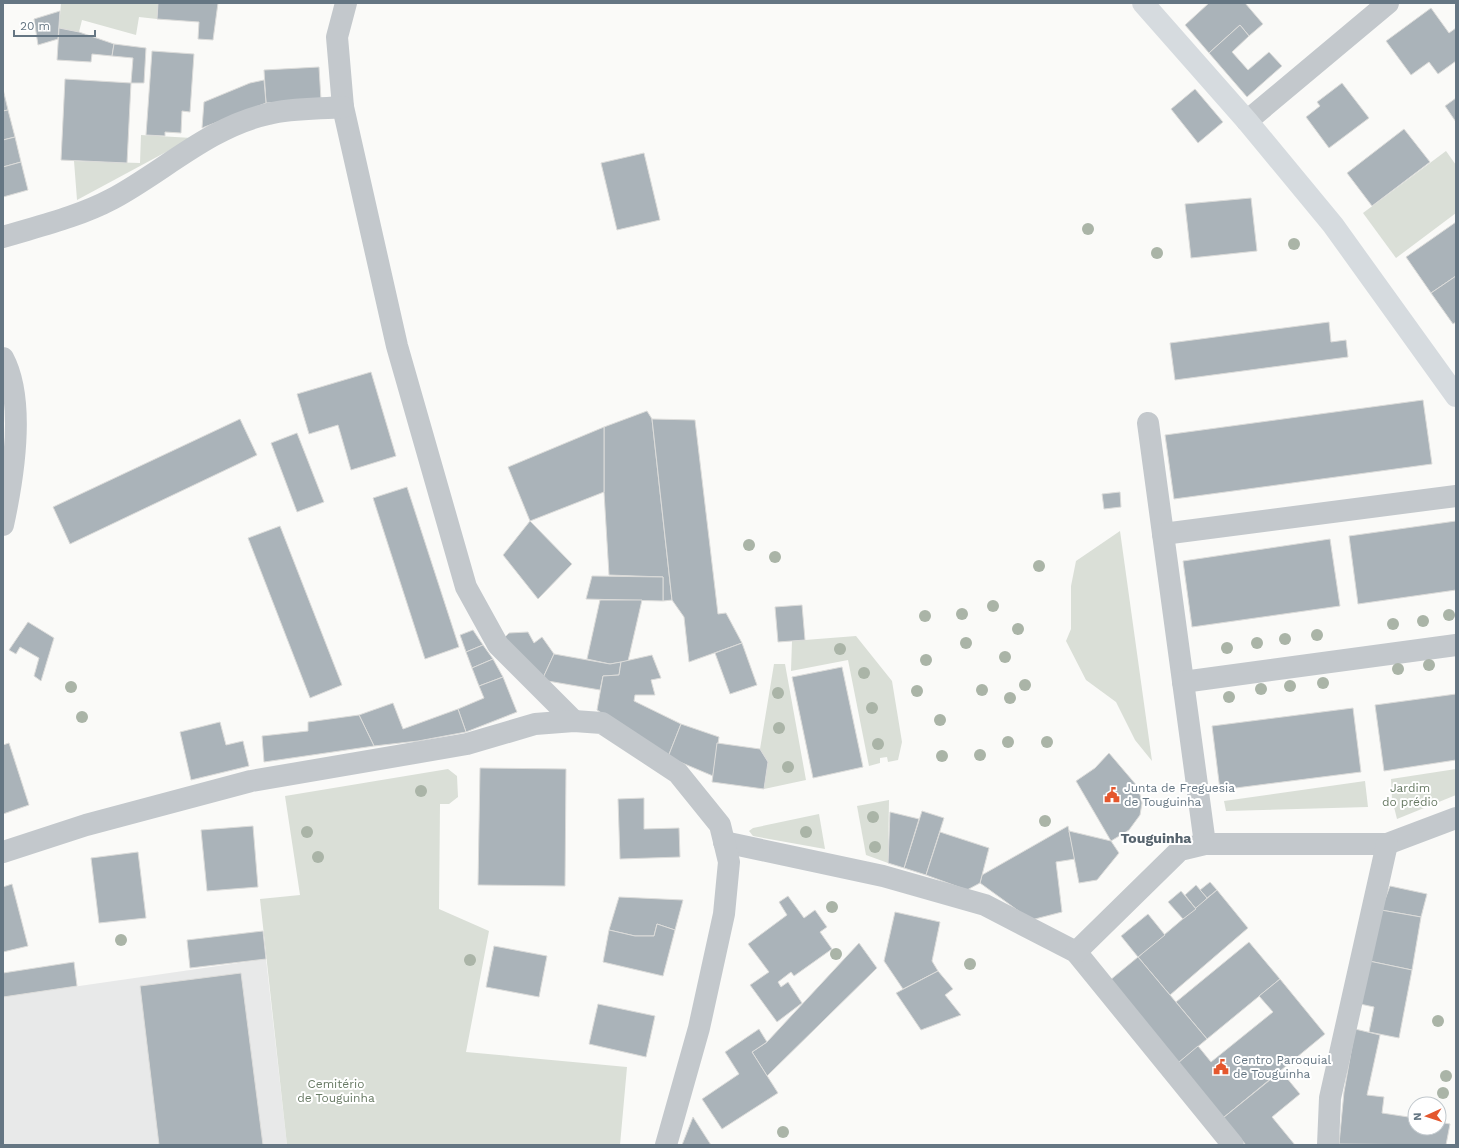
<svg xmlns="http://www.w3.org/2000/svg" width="1459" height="1148" viewBox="0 0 1459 1148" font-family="'Work Sans',sans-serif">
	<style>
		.built { fill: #e8e9e9 }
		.green { fill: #dadfd7 }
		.building { fill: #aab3b9; stroke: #dcdcda }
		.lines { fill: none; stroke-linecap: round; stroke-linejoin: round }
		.minor { stroke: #c3c8cc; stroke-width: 22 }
		.secondary { stroke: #d6dbdf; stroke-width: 22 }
		.tree { fill: #aab4a7 }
		.labels { text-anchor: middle; stroke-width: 4; stroke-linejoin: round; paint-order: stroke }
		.poi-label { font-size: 12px; fill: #657683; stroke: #fff; text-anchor: start }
		.park-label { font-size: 12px; fill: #687a64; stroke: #fff }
		.quarter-label { font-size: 14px; font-weight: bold; fill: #57646e; stroke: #fff }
	</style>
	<rect width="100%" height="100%" fill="#fafaf8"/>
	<!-- built -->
	<path class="built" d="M266 959 287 1145H3V997Z"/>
	<!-- green -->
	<g class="green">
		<path d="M61 3H158L157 19 139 17 136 35 82 20 79 32 59 28Z"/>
		<path d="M141 135 192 138 77 200 74 161 140 163Z"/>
		<path d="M1446 151 1456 165V213L1396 258 1363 213Z"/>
		<path d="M1120 531 1152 761 1135 740 1116 702 1086 680 1066 641 1071 629V586L1076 561Z"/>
		<path d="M856 636 892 681 902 742 898 760 888 762 887 757 880 758V763L869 766 848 660 791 671 792 641Z"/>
		<path d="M774 664H785L806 780 764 789 768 762 760 749Z"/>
		<path d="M448 769 457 776 458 797 449 804H440L439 909 489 931 466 1052 627 1067 620 1145H287L260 899 300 895 285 796Z"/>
		<path d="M1456 769V795L1397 819 1392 799 1391 779Z"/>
		<path d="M1365 781 1368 807 1226 811 1224 801Z"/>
		<path d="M889 800 888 863 866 855 857 806Z"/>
		<path d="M819 814 825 849 753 836 749 831 753 828Z"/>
	</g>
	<!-- building -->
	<g class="building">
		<path d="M158 3H218L213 40 198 39 199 22 157 19Z"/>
		<path d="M1209 3H1245L1263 24 1249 36 1240 25 1209 53 1185 25Z"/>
		<path d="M1431 8 1449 33 1456 28V61L1438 74 1429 62 1411 75 1386 41Z"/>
		<path d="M60 11 58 39 38 45 34 19Z"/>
		<path d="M1240 25 1249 36 1232 52 1248 70 1269 52 1282 66 1247 97 1209 53Z"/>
		<path d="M59 28 79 32 114 44 112 56 92 54 91 62 57 60Z"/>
		<path d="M114 44 146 48 144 83H131L133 58 112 56Z"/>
		<path d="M152 51 194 54 190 112 182 111 181 133 165 132V136L146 135Z"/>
		<path d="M319 67 321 100 266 103 264 70Z"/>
		<path d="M65 79 131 83 127 163 61 160Z"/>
		<path d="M264 80 266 103 202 128 204 102 250 83Z"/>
		<path d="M1342 83 1369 118 1329 148 1306 117 1320 106 1317 102Z"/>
		<path d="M3 89 8 110 3 111Z"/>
		<path d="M1195 89 1223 122 1198 143 1171 109Z"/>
		<path d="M1456 98V122L1445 106Z"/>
		<path d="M8 110 15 137 3 140V111Z"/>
		<path d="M1404 129 1430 162 1372 206 1347 173Z"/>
		<path d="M15 137 21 162 3 167V140Z"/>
		<path d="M644 153 660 220 617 230 601 163Z"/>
		<path d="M21 162 28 190 3 197V167Z"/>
		<path d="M1251 198 1257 251 1191 258 1185 204Z"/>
		<path d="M1456 222V276L1431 293 1406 257Z"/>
		<path d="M1456 276V322L1453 324 1431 293Z"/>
		<path d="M1329 322 1331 342 1346 340 1348 357 1175 380 1170 343Z"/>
		<path d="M371 372 396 456 351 470 338 425 309 434 297 394Z"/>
		<path d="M1423 400 1432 464 1174 499 1165 435Z"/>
		<path d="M647 411 652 419 672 600 663 601V577L609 575 604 492V427Z"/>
		<path d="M240 419 257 455 70 544 53 507Z"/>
		<path d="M652 419 695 420 718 614 726 613 742 643 689 662 684 617 672 600Z"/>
		<path d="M604 427V492L530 521 508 467Z"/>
		<path d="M297 433 324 502 297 512 271 443Z"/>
		<path d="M407 487 459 647 425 659 373 498Z"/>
		<path d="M1120 492 1121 507 1104 509 1102 494Z"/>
		<path d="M530 521 572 564 538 599 503 555Z"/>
		<path d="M1456 521V590L1358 604 1349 536Z"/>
		<path d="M280 526 342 685 310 698 248 538Z"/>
		<path d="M1330 539 1340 606 1192 627 1183 561Z"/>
		<path d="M592 576 663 577V601L586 599Z"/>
		<path d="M600 600H642L628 661 610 664 587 659Z"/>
		<path d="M802 605 805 640 778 642 775 607Z"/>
		<path d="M28 622 54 638 41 681 34 676 39 658 20 647 16 654 9 650Z"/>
		<path d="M473 630 483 645 466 652 460 635Z"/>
		<path d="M528 632 534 643 542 637 554 654 542 680 504 638 509 633Z"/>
		<path d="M742 643 757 685 730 694 715 653Z"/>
		<path d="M483 645 493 659 472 668 466 652Z"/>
		<path d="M554 654 610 664 621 662 619 675 603 676 600 690 542 680Z"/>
		<path d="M652 655 661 678 651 680 655 695H635L634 701 681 724 668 757 597 710 603 676 619 675 621 662Z"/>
		<path d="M493 659 503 677 479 686 472 668Z"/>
		<path d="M842 667 863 767 813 778 792 677Z"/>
		<path d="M503 677 517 712 466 732 458 709 484 698 479 686Z"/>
		<path d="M1456 694V760L1384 771 1375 705Z"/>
		<path d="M393 703 403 729 458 709 466 732 418 741 374 746 359 715Z"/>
		<path d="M1353 708 1361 772 1220 790 1212 726Z"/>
		<path d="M359 715 374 746 264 762 262 736 308 731V722Z"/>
		<path d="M220 722 226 745 243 741 249 766 191 780 180 732Z"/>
		<path d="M681 724 719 737 713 776 668 757Z"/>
		<path d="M9 743 29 805 3 814V745Z"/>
		<path d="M717 743 760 749 768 762 764 789 712 782Z"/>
		<path d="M1109 753 1138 787 1142 803 1140 815 1129 830 1111 841 1076 781 1095 768Z"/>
		<path d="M480 768 566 769 565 886 478 885Z"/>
		<path d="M644 798V829L679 828 680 857 620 859 618 799Z"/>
		<path d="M922 811 944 818 926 875 904 868Z"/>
		<path d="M890 812 919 819 904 868 888 863Z"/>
		<path d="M253 826 258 887 207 891 201 830Z"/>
		<path d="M1068 826 1075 859 1056 862 1062 912 1031 920 980 883 982 875Z"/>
		<path d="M1069 831 1111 841 1119 853 1097 880 1079 883Z"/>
		<path d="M940 832 989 848 980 883 967 890 926 875Z"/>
		<path d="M138 852 146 918 99 923 91 858Z"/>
		<path d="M1210 882 1217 890 1207 898 1200 890Z"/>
		<path d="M12 884 28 946 3 952V887Z"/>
		<path d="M1196 885 1207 898 1196 909 1185 895Z"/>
		<path d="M1390 886 1427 894 1421 917 1381 910Z"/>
		<path d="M1217 890 1248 928 1170 995 1138 957Z"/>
		<path d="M1181 891 1196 909 1183 919 1168 902Z"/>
		<path d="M788 896 804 918 815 910 827 927 820 932 832 949 794 976 791 972 778 982 781 987 788 982 802 1003 777 1022 750 985 769 972 748 944 787 915 779 902Z"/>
		<path d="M619 897 683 900 675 930 657 924 654 936H635L609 930Z"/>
		<path d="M1381 910 1421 917 1412 970 1369 961Z"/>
		<path d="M895 912 940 922 932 961 938 971 903 989 884 961Z"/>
		<path d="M1148 914 1165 935 1138 957 1121 936Z"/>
		<path d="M657 924 675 930 663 976 603 962 609 930 635 936H654Z"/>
		<path d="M263 931 266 959 190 968 187 940Z"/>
		<path d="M1249 942 1280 979 1207 1039 1176 1002Z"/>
		<path d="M859 943 877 968 767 1076 752 1052 767 1042Z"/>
		<path d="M494 946 547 956 539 997 486 987Z"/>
		<path d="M1138 957 1207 1039 1178 1063 1109 981Z"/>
		<path d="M1369 961 1412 970 1399 1038 1369 1032 1374 1007 1360 1004Z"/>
		<path d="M74 962 77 986 3 997V973Z"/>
		<path d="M938 971 953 989 945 995 961 1015 921 1030 896 993Z"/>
		<path d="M241 973 263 1145H159L140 986Z"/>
		<path d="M1280 979 1325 1034 1223 1118 1178 1063 1198 1046 1211 1062 1273 1012 1259 996Z"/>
		<path d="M598 1004 655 1016 646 1057 589 1044Z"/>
		<path d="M759 1029 767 1042 752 1052 778 1093 722 1129 702 1099 739 1074 725 1052Z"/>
		<path d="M1355 1029 1380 1035 1367 1095 1384 1097 1382 1113 1415 1118V1128H1439V1122L1450 1124 1446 1145 1339 1144 1344 1092Z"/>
		<path d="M1281 1071 1300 1094 1272 1117 1295 1145H1246L1223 1118Z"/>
		<path d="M693 1117 711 1145H682Z"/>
	</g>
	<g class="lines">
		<!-- minor -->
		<g class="minor">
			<path d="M346 3 337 37 343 107 397 346 466 587 498 645 574 721"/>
			<path d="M1247 121 1388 3"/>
			<path d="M3 237C39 226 78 217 112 199 163 172 209 127 268 114 292 108 318 109 343 107"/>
			<path d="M3 358C26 401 13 479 3 525"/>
			<path d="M1148 423 1205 844"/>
			<path d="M1163 534 1456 496"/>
			<path d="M1183 682 1456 645"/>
			<path d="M724 842 883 876 985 905 1076 952 1233 1145"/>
			<path d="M3 852 86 825 251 781 467 744 535 724 574 721 602 723 678 773 720 825 729 862 724 914 699 1028 666 1145"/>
			<path d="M1076 952 1180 850 1205 844H1387L1456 818"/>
			<path d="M1328 1145 1330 1098 1387 844"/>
		</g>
		<!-- secondary -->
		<path class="secondary" d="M1143 3 1247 121 1333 225 1456 396"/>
	</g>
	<!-- trees -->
	<g class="tree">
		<circle cx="1088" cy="229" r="6"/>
		<circle cx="1294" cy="244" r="6"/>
		<circle cx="1157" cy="253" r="6"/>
		<circle cx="749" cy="545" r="6"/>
		<circle cx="775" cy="557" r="6"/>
		<circle cx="1039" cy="566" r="6"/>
		<circle cx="993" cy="606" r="6"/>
		<circle cx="962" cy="614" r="6"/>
		<circle cx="1449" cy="615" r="6"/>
		<circle cx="925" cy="616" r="6"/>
		<circle cx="1423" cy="621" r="6"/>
		<circle cx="1393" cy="624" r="6"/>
		<circle cx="1018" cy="629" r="6"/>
		<circle cx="1317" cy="635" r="6"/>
		<circle cx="1285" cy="639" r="6"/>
		<circle cx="966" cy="643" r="6"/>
		<circle cx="1257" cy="643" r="6"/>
		<circle cx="1227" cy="648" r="6"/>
		<circle cx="840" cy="649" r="6"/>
		<circle cx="1005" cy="657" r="6"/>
		<circle cx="926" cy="660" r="6"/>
		<circle cx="1429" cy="665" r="6"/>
		<circle cx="1398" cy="669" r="6"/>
		<circle cx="864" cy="673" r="6"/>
		<circle cx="1323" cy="683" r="6"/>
		<circle cx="1025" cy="685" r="6"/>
		<circle cx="1290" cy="686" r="6"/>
		<circle cx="71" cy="687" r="6"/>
		<circle cx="1261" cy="689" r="6"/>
		<circle cx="982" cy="690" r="6"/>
		<circle cx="917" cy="691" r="6"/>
		<circle cx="778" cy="693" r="6"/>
		<circle cx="1229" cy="697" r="6"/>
		<circle cx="1010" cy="698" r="6"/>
		<circle cx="872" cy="708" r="6"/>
		<circle cx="82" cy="717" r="6"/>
		<circle cx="940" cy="720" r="6"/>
		<circle cx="779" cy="728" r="6"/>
		<circle cx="1008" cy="742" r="6"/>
		<circle cx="1047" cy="742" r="6"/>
		<circle cx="878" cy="744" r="6"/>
		<circle cx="980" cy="755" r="6"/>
		<circle cx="942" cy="756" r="6"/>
		<circle cx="788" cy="767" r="6"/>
		<circle cx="421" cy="791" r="6"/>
		<circle cx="873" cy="817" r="6"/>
		<circle cx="1045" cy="821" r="6"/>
		<circle cx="307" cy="832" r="6"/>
		<circle cx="806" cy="832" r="6"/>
		<circle cx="875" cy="847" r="6"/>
		<circle cx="318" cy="857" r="6"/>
		<circle cx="832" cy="907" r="6"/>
		<circle cx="121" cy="940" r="6"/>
		<circle cx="836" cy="954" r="6"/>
		<circle cx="470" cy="960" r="6"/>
		<circle cx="970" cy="964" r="6"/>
		<circle cx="1438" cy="1021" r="6"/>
		<circle cx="1446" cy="1076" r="6"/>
		<circle cx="1443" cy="1093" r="6"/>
		<circle cx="783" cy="1132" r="6"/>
	</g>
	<!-- icons -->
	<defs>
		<symbol id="civic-bare" viewBox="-9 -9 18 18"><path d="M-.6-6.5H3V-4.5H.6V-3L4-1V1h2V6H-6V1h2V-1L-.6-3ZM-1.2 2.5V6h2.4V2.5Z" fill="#e4572e" stroke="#fff" stroke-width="2.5" paint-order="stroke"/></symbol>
	</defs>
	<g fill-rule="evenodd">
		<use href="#civic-bare" x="1101" y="784" width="22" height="22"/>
		<use href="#civic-bare" x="1210" y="1056" width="22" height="22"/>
	</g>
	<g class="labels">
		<!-- poi labels -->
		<g class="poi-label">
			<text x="1124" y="792">Junta de Freguesia<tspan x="1124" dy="14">de Touguinha</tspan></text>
			<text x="1233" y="1064">Centro Paroquial<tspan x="1233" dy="14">de Touguinha</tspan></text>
		</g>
		<!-- park labels -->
		<g class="park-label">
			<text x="1410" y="792">Jardim<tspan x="1410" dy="14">do prédio</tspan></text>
			<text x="336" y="1088">Cemitério<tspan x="336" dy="14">de Touguinha</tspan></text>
		</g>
		<!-- quarter labels -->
		<g class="quarter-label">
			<text x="1156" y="843">Touguinha</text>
		</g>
	</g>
	<!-- border -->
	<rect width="1459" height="1148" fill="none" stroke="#657683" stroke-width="8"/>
	<!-- north arrow -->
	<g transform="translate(1427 1116) rotate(267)"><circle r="19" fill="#ffffff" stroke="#c1c8cd"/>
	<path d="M0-3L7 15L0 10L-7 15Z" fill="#e4572e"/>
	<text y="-6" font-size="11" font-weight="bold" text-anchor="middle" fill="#657683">N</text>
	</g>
	<!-- scale -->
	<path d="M14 30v6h81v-6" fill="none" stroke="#657683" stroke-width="2"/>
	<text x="20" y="30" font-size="12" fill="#657683" stroke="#ffffff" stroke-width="3" paint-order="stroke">20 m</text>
</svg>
